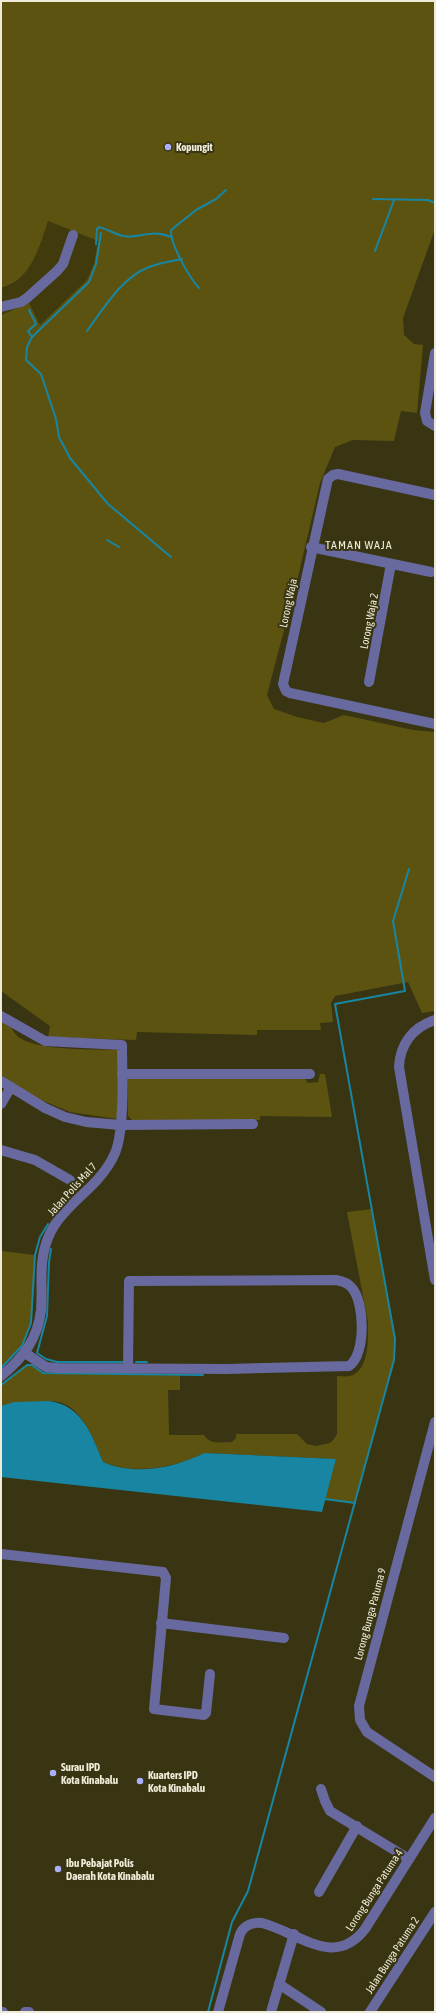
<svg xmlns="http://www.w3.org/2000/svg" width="436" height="2013" viewBox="0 0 436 2013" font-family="'Asap Condensed',sans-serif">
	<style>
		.built { fill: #403a0d }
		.green { fill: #5c5311 }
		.water { fill: #1886a3 }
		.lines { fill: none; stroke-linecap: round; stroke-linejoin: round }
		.stream { stroke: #1886a3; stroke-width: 2 }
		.minor { stroke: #67699f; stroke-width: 10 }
		.poi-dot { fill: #acaffb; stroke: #393512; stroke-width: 1.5 }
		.labels { text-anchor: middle; stroke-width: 4; stroke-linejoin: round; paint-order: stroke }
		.poi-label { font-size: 11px; font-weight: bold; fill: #eeecd8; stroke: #393512; text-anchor: start }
		.street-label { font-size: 11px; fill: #eeecd8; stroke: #393512 }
		.neighbourhood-label { font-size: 12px; letter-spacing: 1px; fill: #eeecd8; stroke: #393512 }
	</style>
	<rect width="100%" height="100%" fill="#393512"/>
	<!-- built -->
	<path class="built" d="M48 221 98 241 94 264 87 280 40 325 29 303 1 315V288L12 285 39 247Z"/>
	<!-- green -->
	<g class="green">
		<path d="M1 1H435V229L403 318 404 335 414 344 423 345 417 413 401 411 394 441 353 440 335 447 320 483 298 577 267 695 274 709 297 717 324 723 344 715 413 730 435 732V1011L422 1013 408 982 335 996 331 1003 333 1022 320 1023 321 1030H257V1035L137 1032 136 1040 48 1037 50 1026 1 991V315L29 303 40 325 87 280 94 264 98 241 48 221C39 248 31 280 1 288Z"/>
		<path d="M1 1022 9 1023C12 1029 15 1035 20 1038 39 1051 94 1049 118 1050L117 1119 70 1112 34 1097 1 1075Z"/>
		<path d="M320 1074H325L332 1117 260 1116V1120H132L128 1116 127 1079 130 1078 305 1079 308 1083 318 1082Z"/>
		<path d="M372 1209 395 1339 394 1360 355 1503 325 1499 336 1459 204 1453C175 1468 134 1475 103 1462 95 1442 84 1411 62 1403 55 1400 45 1401 37 1402 24 1402 13 1402 1 1406V1385L27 1365H32L43 1373 180 1375V1390H168L169 1435H204C209 1445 222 1442 232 1442L236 1438V1434H297L307 1444 316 1446 330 1443 334 1439 337 1434V1376C341 1376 346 1377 350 1376 370 1370 368 1338 368 1322L347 1212Z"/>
		<path d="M1 1251 35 1255C30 1299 42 1336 1 1368Z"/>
	</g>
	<!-- water -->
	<path class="water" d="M49 1401C82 1405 92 1435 103 1462 134 1476 175 1468 204 1453L336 1459 322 1512 1 1477V1406L14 1402Z"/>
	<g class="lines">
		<!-- stream -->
		<g class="stream">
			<path d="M373 199 428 200 435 203"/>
			<path d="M101 233 96 264 89 282 32 337 27 347 26 360 41 374 56 419 59 437 70 458 108 504 171 557"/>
			<path d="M96 244 97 229 99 227C107 229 115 234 123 236 141 239 150 228 171 237"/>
			<path d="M375 251 394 200"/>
			<path d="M199 288C189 277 170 244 171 230L196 210 216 199 226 190"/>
			<path d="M29 310 36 324 28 331 32 337"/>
			<path d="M87 331C104 308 121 278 149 267 159 263 171 261 182 259"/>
			<path d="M107 540 119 547"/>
			<path d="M51 1249 49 1262 47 1316 37 1353 46 1359 57 1362H125"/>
			<path d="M136 1362H147"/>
			<path d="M1 1368 22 1346 31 1323 35 1255 40 1237 48 1224"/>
			<path d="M1 1385 27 1365H32L43 1373 203 1375"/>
			<path d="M325 1499 355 1503"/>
			<path d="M208 2012 232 1922 248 1891 394 1360 395 1339 335 1004 405 991 393 921 409 869"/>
		</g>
		<!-- minor -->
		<g class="minor">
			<path d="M1 307 21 302 27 298 57 271 63 264 73 235"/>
			<path d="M435 353 425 413 427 421 435 426"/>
			<path d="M435 495 338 474 333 475 328 479 283 684 286 691 290 693 435 724"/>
			<path d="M311 547 431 572"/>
			<path d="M369 682 391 564"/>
			<path d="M1 1016 45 1041 122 1045C122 1072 125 1130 115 1153 111 1163 105 1171 98 1179 82 1197 57 1214 48 1238 38 1263 43 1285 41 1310 38 1339 22 1359 1 1376"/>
			<path d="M435 1020C413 1027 400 1044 399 1067L435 1280"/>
			<path d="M122 1074H310"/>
			<path d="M1 1081 45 1108 65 1117 86 1122 120 1125 253 1124"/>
			<path d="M1 1104 11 1087"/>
			<path d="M1 1150 35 1160 70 1180"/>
			<path d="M25 1353 46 1367 57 1368 226 1369 349 1366C366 1355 365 1303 352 1288 348 1283 342 1281 336 1280L129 1281 128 1368"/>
			<path d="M435 1422 359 1706 360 1720 367 1732 435 1777"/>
			<path d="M1 1554 163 1572 166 1578 154 1709 204 1715 206 1713 210 1674"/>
			<path d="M161 1623 284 1638"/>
			<path d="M321 1789 325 1801 330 1811 409 1859"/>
			<path d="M319 1892 357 1826"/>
			<path d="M279 1984 321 2012"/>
			<path d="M1 2012H3"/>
			<path d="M25 2012H29"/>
			<path d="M218 2012 240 1934C244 1925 253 1922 262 1923 300 1933 334 1969 365 1929L435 1818"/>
			<path d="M271 2012 294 1934"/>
			<path d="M370 2012 435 1912"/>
		</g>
	</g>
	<!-- markers -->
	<g class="poi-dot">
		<circle cx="168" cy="147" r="4"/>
		<circle cx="53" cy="1773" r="4"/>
		<circle cx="140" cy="1781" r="4"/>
		<circle cx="58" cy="1869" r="4"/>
	</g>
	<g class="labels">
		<!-- poi labels -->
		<g class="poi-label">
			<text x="176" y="151">Kopungit</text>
			<text x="61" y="1771">Surau IPD<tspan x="61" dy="13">Kota Kinabalu</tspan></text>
			<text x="148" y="1779">Kuarters IPD<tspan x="148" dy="13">Kota Kinabalu</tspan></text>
			<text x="66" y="1867">Ibu Pebajat Polis<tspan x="66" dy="13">Daerah Kota Kinabalu</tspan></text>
		</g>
		<!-- street labels -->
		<g class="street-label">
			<text transform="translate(288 603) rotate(-78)" y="4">Lorong Waja</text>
			<text transform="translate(369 621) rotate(-79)" y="4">Lorong Waja 2</text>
			<text transform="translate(72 1189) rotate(-48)" y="4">Jalan Polis Mal 7</text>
			<text transform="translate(370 1614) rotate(-75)" y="4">Lorong Bunga Patuma 9</text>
			<text transform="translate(374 1890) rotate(-57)" y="4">Lorong Bunga Patuma 4</text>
			<text transform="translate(392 1955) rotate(-57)" y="4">Jalan Bunga Patuma 2</text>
		</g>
		<!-- neighbourhood labels -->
		<g class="neighbourhood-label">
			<text x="359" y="549">TAMAN WAJA</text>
		</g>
	</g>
	<!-- border -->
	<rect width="436" height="2013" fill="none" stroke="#eeecd8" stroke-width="4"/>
</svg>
